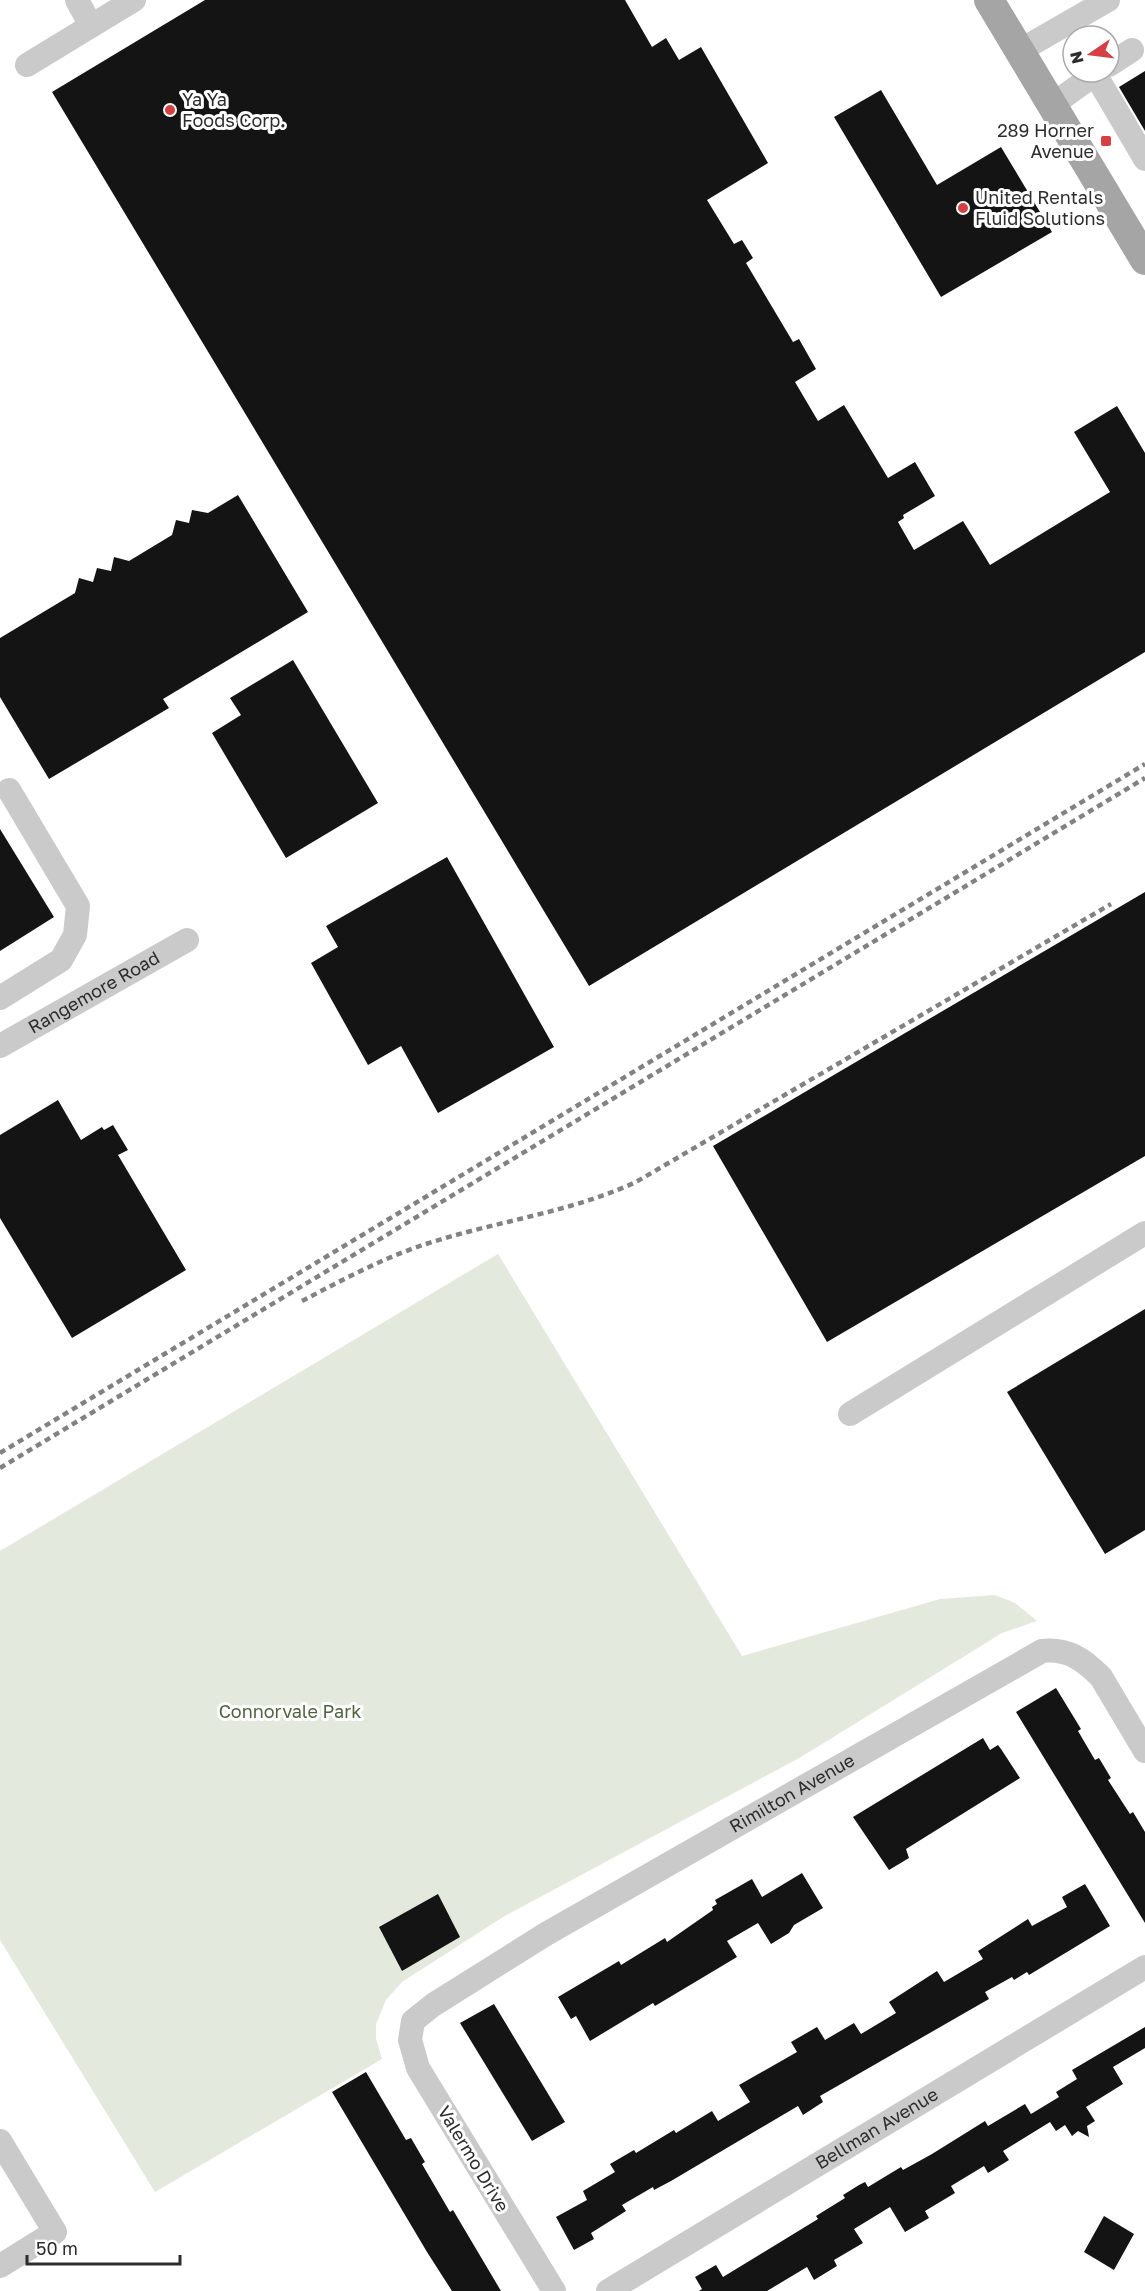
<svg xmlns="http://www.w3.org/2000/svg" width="1145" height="2291" viewBox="0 0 1145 2291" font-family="'Golos Text',sans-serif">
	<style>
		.green { fill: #e3e9dc }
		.building { fill: #141414 }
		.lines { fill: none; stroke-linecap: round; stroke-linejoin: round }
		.minor { stroke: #cacaca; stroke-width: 24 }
		.major { stroke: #a5a5a5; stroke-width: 30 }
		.rail { stroke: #828282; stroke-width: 4.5; stroke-dasharray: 6 4.5; stroke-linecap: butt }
		.poi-dot { fill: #d44044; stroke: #fff; stroke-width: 2 }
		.labels { text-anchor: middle; stroke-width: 6; stroke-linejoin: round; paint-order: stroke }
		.poi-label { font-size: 18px; fill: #2d2d2d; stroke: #fff; text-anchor: start }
		.street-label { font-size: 18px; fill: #2d2d2d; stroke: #fff }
		.park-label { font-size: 18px; fill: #4f643f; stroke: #fff }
	</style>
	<rect width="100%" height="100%" fill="#fff"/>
	<!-- green -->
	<path class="green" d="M498 1254 742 1656 940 1599 995 1595 1015 1603 1037 1621 1002 1633 801 1757 503 1917 402 1982 386 2000 376 2024V2039L382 2059 155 2192 0 1940V1551Z"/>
	<!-- building -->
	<g class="building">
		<path d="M205 0H625L652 47 666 38 679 60 701 47 768 163 707 200 734 244 742 240 753 258 746 263 793 342 799 339 816 369 795 382 818 421 844 405 888 478 915 462 935 496 903 515 904 518 898 522 914 550 963 521 990 565 1110 492 1074 432 1117 406 1145 453V652L589 986 52 92Z"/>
		<path d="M1145 71V131L1119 87Z"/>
		<path d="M881 90 937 185 1001 147 1052 232 941 297 834 117Z"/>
		<path d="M238 495 308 612 163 699 169 708 49 779 0 697V638L75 593 79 578 93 582 97 568 111 571 114 557 129 561 172 535 176 520 189 523 192 510 208 513Z"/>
		<path d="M293 660 378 803 286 858 212 733 241 715 230 698Z"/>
		<path d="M0 829 54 917 0 951Z"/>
		<path d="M447 857 554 1047 438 1113 401 1046 368 1065 311 963 338 947 326 926Z"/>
		<path d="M1145 892V1156L827 1342 713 1146Z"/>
		<path d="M58 1100 81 1140 102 1127 104 1130 113 1125 128 1150 118 1155 186 1270 72 1338 0 1218V1135Z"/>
		<path d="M1145 1309V1530L1105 1554 1007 1392Z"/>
		<path d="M1056 1688 1081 1729 1078 1731 1095 1760 1099 1758 1111 1778 1108 1780 1130 1814 1133 1812 1145 1832V1923L1016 1712Z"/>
		<path d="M983 1738 990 1750 998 1745 1001 1749 1020 1778 906 1849 909 1858 889 1870 853 1817Z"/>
		<path d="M802 1873 823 1908 794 1925 789 1933 771 1944 758 1923 727 1941 737 1957 655 2006 653 2003 590 2041 576 2016 571 2019 558 1997 619 1961 621 1965 665 1938 667 1942 713 1910 712 1907 717 1904 715 1900 752 1879 762 1897Z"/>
		<path d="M1085 1884 1110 1926 1029 1975 1027 1972 1014 1980 1012 1977 985 1992 989 1999 820 2096 823 2102 803 2115 798 2106 671 2181 654 2190 653 2187 622 2205 626 2211 591 2233 594 2239 574 2250 556 2217 587 2200 583 2191 615 2172 610 2164 634 2150 636 2153 674 2130 676 2133 712 2111 718 2121 750 2102 739 2085 797 2052 791 2042 817 2027 825 2040 854 2023 861 2034 896 2013 889 2002 937 1971 944 1982 983 1959 978 1951 1028 1919 1032 1926 1067 1907 1062 1897Z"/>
		<path d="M438 1894 460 1937 402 1971 379 1927Z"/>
		<path d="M494 2004 565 2122 532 2141 460 2023Z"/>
		<path d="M1145 2027V2048L1113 2067 1123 2084 1086 2107 1095 2121 1087 2126 1089 2137 1078 2131 1072 2136 1065 2125 1056 2131 1050 2122 1003 2151 1009 2160 988 2173 984 2166 951 2186 955 2193 925 2211 929 2218 905 2232 890 2207 854 2229 863 2243 834 2260 837 2266 814 2280 807 2267 767 2291H699L702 2289 695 2277 716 2265 723 2277 818 2219 816 2216 845 2198 843 2195 859 2185 865 2182 868 2187 901 2167 903 2170 932 2154 985 2121 988 2126 1025 2104 1031 2114 1059 2097 1056 2092 1077 2079 1072 2070Z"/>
		<path d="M366 2072 406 2140 411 2138 425 2162 422 2164 450 2212 453 2210 501 2291H452L427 2252 332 2092Z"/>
		<path d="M1104 2216 1134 2234 1114 2270 1084 2252Z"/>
	</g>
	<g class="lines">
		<!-- minor -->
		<g class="minor">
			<path d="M77 0 91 26 134 0"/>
			<path d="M1019 51 1108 0"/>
			<path d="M27 65 91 26"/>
			<path d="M1109 65 1132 50"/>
			<path d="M1095 74 1145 159"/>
			<path d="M1052 105 1098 72"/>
			<path d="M0 998 61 960 75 935 78 906 9 790"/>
			<path id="s1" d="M0 1046 187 940"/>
			<path d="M850 1414 1145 1233"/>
			<path d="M0 2141 55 2232 0 2266"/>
			<path id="s2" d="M554 2291 418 2068 410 2040 413 2021 433 2005 546 1934 1042 1651C1068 1648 1084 1660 1101 1677L1145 1751"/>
			<path id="s3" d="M608 2291 1145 1967"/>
		</g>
		<!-- major -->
		<path class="major" d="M989 0 1145 260"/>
		<!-- rail -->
		<g class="rail">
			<path d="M302 1301C342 1280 383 1258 426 1244 496 1221 569 1213 636 1182L1111 904"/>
			<path d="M0 1453 1145 764"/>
			<path d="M0 1468 1145 778"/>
		</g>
	</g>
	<!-- markers -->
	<g class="poi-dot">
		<circle cx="170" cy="110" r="6"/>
		<rect x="1100" y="135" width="12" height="12" rx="3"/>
		<circle cx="963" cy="208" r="6"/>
	</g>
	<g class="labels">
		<!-- poi labels -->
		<g class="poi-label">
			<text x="182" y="106">Ya Ya<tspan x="182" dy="21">Foods Corp.</tspan></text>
			<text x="1094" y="137" text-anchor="end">289 Horner<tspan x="1094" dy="21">Avenue</tspan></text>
			<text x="975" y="204">United Rentals<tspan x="975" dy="21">Fluid Solutions</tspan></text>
		</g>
		<!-- street labels -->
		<g class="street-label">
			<text dy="6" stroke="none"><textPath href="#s1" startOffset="108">Rangemore Road</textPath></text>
			<text dy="6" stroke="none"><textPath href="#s2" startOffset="752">Rimilton Avenue</textPath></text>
			<text dy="6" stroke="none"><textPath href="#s3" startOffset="314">Bellman Avenue</textPath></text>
			<text transform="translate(473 2159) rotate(59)" y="6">Valermo Drive</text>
		</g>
		<!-- park labels -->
		<g class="park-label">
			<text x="290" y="1718">Connorvale Park</text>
		</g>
	</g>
	<!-- north arrow -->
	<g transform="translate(1091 54) rotate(256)"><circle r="28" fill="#ffffff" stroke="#ababab" stroke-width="1.5"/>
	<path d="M0-4.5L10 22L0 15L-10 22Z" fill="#d44044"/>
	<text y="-9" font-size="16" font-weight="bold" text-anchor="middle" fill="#2d2d2d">N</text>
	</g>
	<!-- scale -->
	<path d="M27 2255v9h153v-9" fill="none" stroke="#2d2d2d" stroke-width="3"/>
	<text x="36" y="2255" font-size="18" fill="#2d2d2d" stroke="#ffffff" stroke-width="4.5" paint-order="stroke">50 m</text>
</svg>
